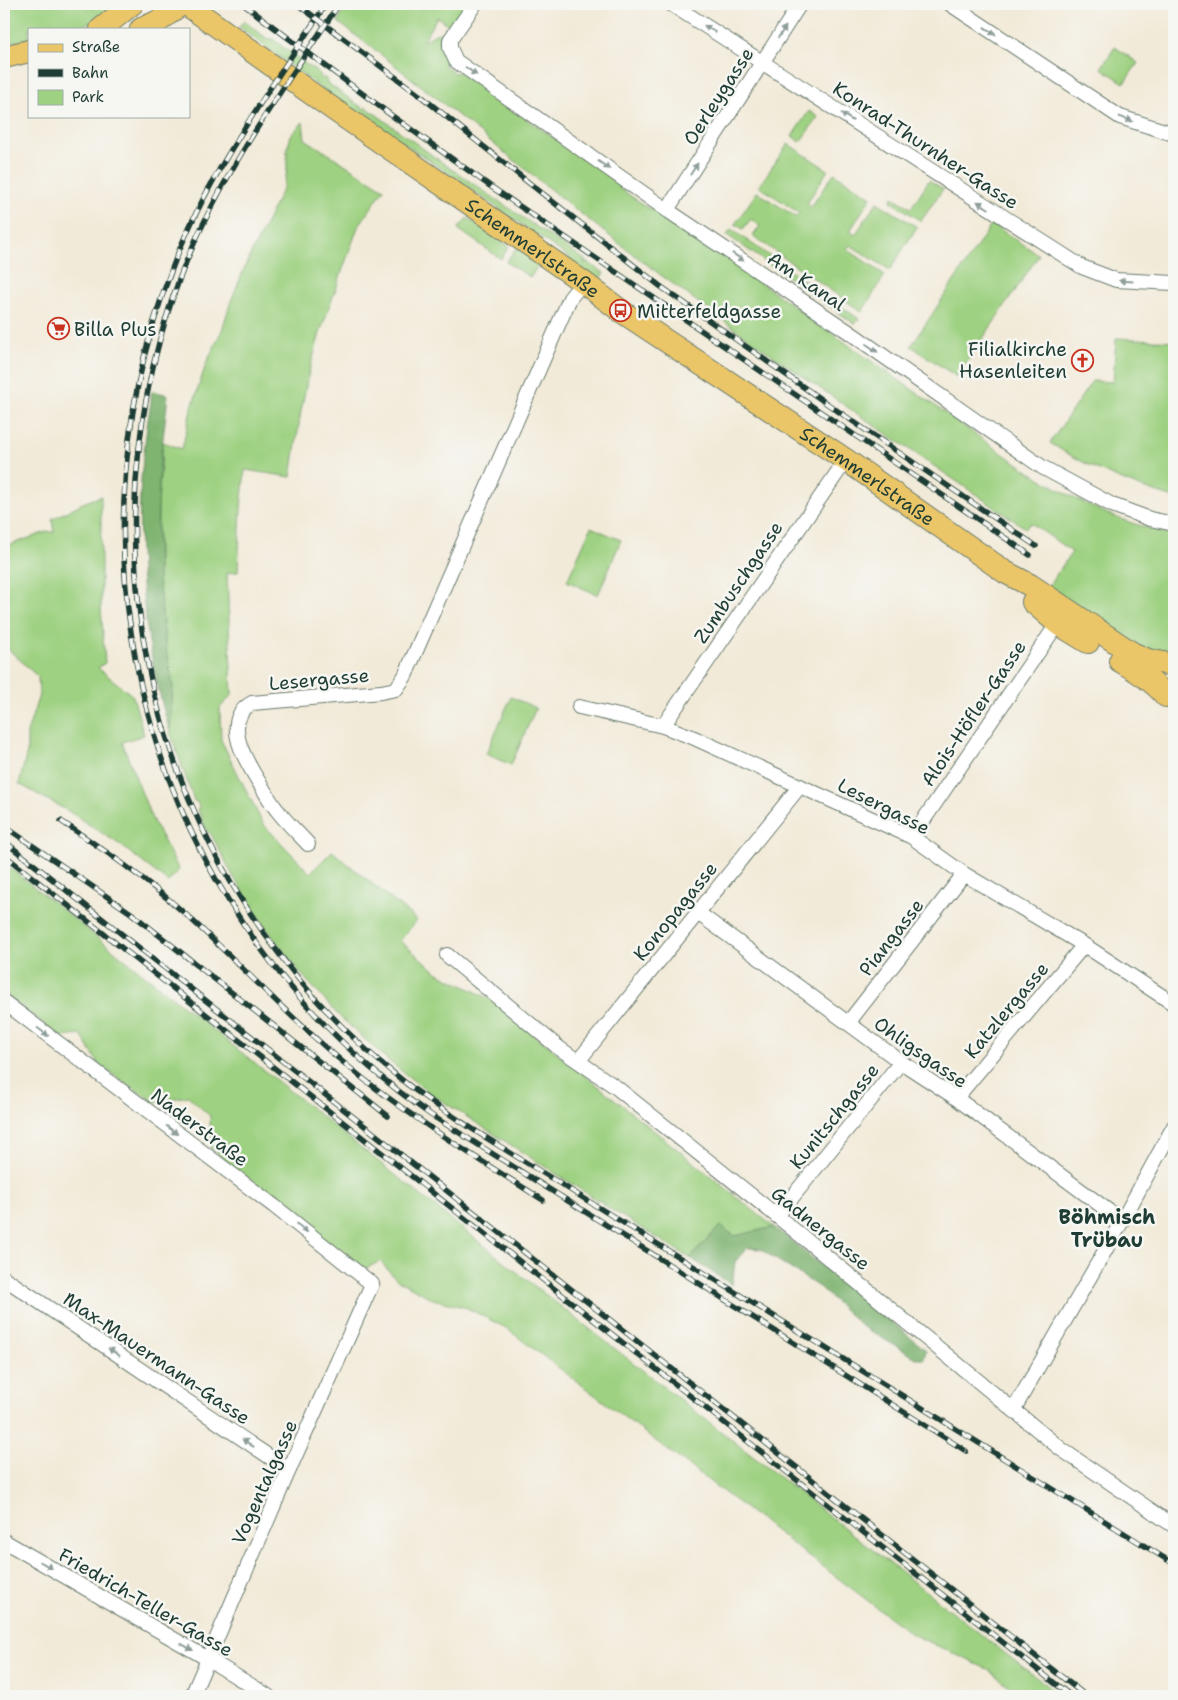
<svg xmlns="http://www.w3.org/2000/svg" width="1178" height="1700" viewBox="0 0 1178 1700" font-family="'Shantell Sans',sans-serif">
	<style>
		.green { fill: #9ed181; stroke: #5e875a }
		.forest { fill: #7eb36f; stroke: #4e7852 }
		.lines { fill: none; stroke-linecap: round; stroke-linejoin: round }
		.minor-casing { stroke: #697a6d; stroke-width: 16 }
		.primary-casing { stroke: #697a6d; stroke-width: 24 }
		.minor { stroke: #fff; stroke-width: 14 }
		.primary { stroke: #ebc669; stroke-width: 22 }
		.rail-casing { stroke: #1f3d34; stroke-width: 5.5 }
		.rail { stroke: #f6f6f2; stroke-width: 4; stroke-dasharray: 11; stroke-linecap: butt }
		.oneway { fill: #8f9e9a }
		.labels { text-anchor: middle; stroke-width: 5; stroke-linejoin: round; paint-order: stroke }
		.street-label { font-size: 19px; fill: #1f3d34; stroke: #f6f6f2 }
		.poi-label { font-size: 19px; fill: #1f3d34; stroke: #f6f6f2; text-anchor: start }
		.neighbourhood-label { font-size: 20px; font-weight: bold; fill: #1f3d34; stroke: #f6f6f2 }
	</style>
	<rect width="100%" height="100%" fill="#f6f6f2"/>
	<filter id="ink" filterUnits="userSpaceOnUse"><feTurbulence type="fractalNoise" baseFrequency=".02" numOctaves="2"/><feDisplacementMap in="SourceGraphic" scale="10" xChannelSelector="R" yChannelSelector="G"/><feConvolveMatrix kernelMatrix="1 2 1 2 8 2 1 2 1" color-interpolation-filters="sRGB"/></filter>
	<filter id="wash" filterUnits="userSpaceOnUse"><feTurbulence type="fractalNoise" baseFrequency=".0096" numOctaves="4" result="noise"/><feDisplacementMap in="SourceGraphic" scale="20" xChannelSelector="R" yChannelSelector="G"/><feGaussianBlur stdDeviation="1.12" result="paint"/><feColorMatrix in="noise" values="0 0 0 0 0 0 0 0 0 0 0 0 0 0 0 0 0 1.4 0 .05"/><feComposite in="paint" operator="in"/></filter>
	<g filter="url(#wash)">
		<rect width="100%" height="100%" fill="#f2ead8"/>
		<!-- green -->
		<g class="green">
			<path d="M4 4H120C87 31 70 29 29 29V39L4 44Z"/>
			<path d="M352 4H466L451 27 437 17 423 41C430 38 437 30 445 34L440 48 443 49 445 66 454 73 459 72 620 184 618 187 649 209 652 206C744 270 835 336 927 400 983 439 1037 482 1099 510 1123 521 1149 529 1174 535V648C1165 652 1157 650 1147 654L1047 588 1072 552 1031 523 1025 528C904 445 781 364 662 276 552 194 448 104 338 22L343 11Z"/>
			<path d="M244 21 269 40 271 38 321 75 320 77 323 79 324 77 327 80 326 82 364 109 366 107 451 169V170H453L585 260 584 263 587 262 604 273 598 281 568 261 570 258 362 114 359 117 239 27Z"/>
			<path d="M1115 47 1138 63 1124 83 1101 68Z"/>
			<path d="M809 111 818 117 800 142 792 136Z"/>
			<path d="M303 122 305 139 384 189 358 227 320 333 309 372 301 411 291 477 245 470 241 508 238 572 227 573 232 695 220 708 221 740 263 824 310 873 332 851 417 920 400 941 438 973 490 999 774 1227 735 1236 720 1226 690 1258 604 1205 601 1201 597 1200 428 1092 390 1062 339 1016 302 975 266 928 233 876 211 834 207 831 198 810 199 807 197 802 194 801 170 732 173 685 166 649 158 578V499L163 442 182 449 191 410 206 364 222 330 231 301 247 262 283 188 287 171V150L291 135Z"/>
			<path d="M788 144 828 170 807 203 811 207 834 173 871 197 850 231 855 235 877 202 917 227 890 270 850 245 847 249 885 275 862 312 753 236 760 226 751 219 743 229 735 224 757 192 796 217 799 213 759 186Z"/>
			<path d="M929 180 943 189 921 221 891 201 893 197 911 208Z"/>
			<path d="M467 218 509 246 501 259 458 229Z"/>
			<path d="M992 224 1039 255 957 377 911 346Z"/>
			<path d="M731 229 859 319 855 324 727 235Z"/>
			<path d="M516 248 540 262 531 277H530L506 262Z"/>
			<path d="M1116 338 1174 341V498C1130 485 1089 468 1050 443L1092 381 1113 382Z"/>
			<path d="M101 496V608L105 663 98 668 133 696 144 735 122 742 152 819 179 870 168 882 119 844 68 811 19 784 27 752V733L39 695 38 677 5 646 4 642V547L49 531 54 533 52 519 83 503Z"/>
			<path d="M591 527 621 540 598 595 567 581Z"/>
			<path d="M511 697 536 708 511 765 486 754Z"/>
			<path d="M4 863 532 1284 1060 1696H1022L989 1670 912 1634 506 1328 467 1308 433 1299 396 1279 380 1261 362 1271 294 1214 286 1200 275 1201 211 1148 210 1116 188 1096 154 1102 100 1066 81 1035 61 1037 4 993Z"/>
		</g>
		<!-- forest -->
		<g class="forest">
			<path d="M153 391 168 395 160 465 157 531 158 578 166 649 173 685 170 732C147 655 137 576 140 495 141 473 144 450 147 427 148 416 152 404 151 393Z"/>
			<path d="M720 1226 735 1236 774 1227 926 1350 924 1359H918L863 1327 819 1287 760 1249 747 1248 735 1262 732 1285 690 1258Z"/>
		</g>
	</g>
	<g filter="url(#ink)">
		<g class="lines">
			<defs>
				<g id="minor">
					<path d="M475 4 450 40V48L456 61 667 210 852 334 1042 467 1112 505 1150 519 1174 524"/>
					<path d="M671 4 1082 267 1116 280 1174 283"/>
					<path d="M950 4 1120 117 1174 134"/>
					<path d="M667 210 800 4"/>
					<path d="M579 707 663 726 692 737 912 837 964 874 1084 945 1174 1004"/>
					<path d="M663 726 846 460"/>
					<path d="M912 837 1062 617"/>
					<path d="M308 844C298 833 286 822 277 810 271 803 267 795 262 787 248 765 219 721 252 703L381 692 396 689 405 676 570 298 583 282"/>
					<path d="M698 913 901 1062 956 1098 1122 1221"/>
					<path d="M447 955 559 1048 617 1088 777 1216 1061 1449 1174 1526"/>
					<path d="M4 1002 274 1206 372 1284 289 1470 192 1696"/>
					<path d="M848 1023 964 874"/>
					<path d="M579 1060 800 786"/>
					<path d="M956 1098 1084 945"/>
					<path d="M777 1216 901 1062"/>
					<path d="M4 1278 289 1470"/>
					<path d="M1014 1409 1122 1221 1174 1126"/>
					<path d="M4 1541 208 1659 268 1696"/>
				</g>
				<g id="primary">
					<path id="s1" d="M186 4 333 109 583 282 621 311 846 460 1005 572 1030 585 1132 653 1148 660 1174 665"/>
					<path d="M101 29 132 4"/>
					<path d="M141 29 159 21 181 4"/>
					<path d="M4 57 29 51"/>
					<path d="M1033 602 1057 623 1088 642"/>
					<path d="M1120 661C1137 671 1153 681 1166 696"/>
				</g>
			</defs>
			<!-- minor casing -->
			<use href="#minor" class="minor-casing"/>
			<!-- primary casing -->
			<use href="#primary" class="primary-casing"/>
			<!-- minor -->
			<use href="#minor" class="minor"/>
			<!-- primary -->
			<use href="#primary" class="primary"/>
			<defs>
				<g id="rail">
					<path d="M243 4 391 115 490 186 1030 555"/>
					<path d="M297 4 422 97 524 179 660 286 829 405 1036 546"/>
					<path d="M326 4C271 89 209 171 173 266 52 577 158 924 431 1115L966 1451"/>
					<path d="M339 4C281 92 216 180 179 280 97 502 129 749 269 940 287 965 306 990 328 1012 352 1038 379 1062 407 1084 437 1107 469 1127 501 1147L1174 1564"/>
					<path d="M61 821C102 849 144 877 182 911 237 960 287 1016 344 1063 406 1115 475 1157 543 1200"/>
					<path d="M4 826 131 913 388 1116"/>
					<path d="M4 841 1086 1696"/>
					<path d="M4 855 1071 1696"/>
				</g>
			</defs>
			<!-- rail casing -->
			<use href="#rail" class="rail-casing"/>
			<!-- rail -->
			<use href="#rail" class="rail"/>
		</g>
		<!-- one-way arrows -->
		<defs><path id="oneway-solid" d="M-6-.8H1V-3.2L6.5 0L1 3.2V.8H-6Z" transform="scale(1.25)"/></defs>
		<g class="oneway">
			<use href="#oneway-solid" transform="translate(710 29) rotate(-148)"/>
			<use href="#oneway-solid" transform="translate(990 31) rotate(34)"/>
			<use href="#oneway-solid" transform="translate(782 32) rotate(-57)"/>
			<use href="#oneway-solid" transform="translate(471 71) rotate(35)"/>
			<use href="#oneway-solid" transform="translate(847 117) rotate(-147)"/>
			<use href="#oneway-solid" transform="translate(1126 119) rotate(19)"/>
			<use href="#oneway-solid" transform="translate(604 165) rotate(35)"/>
			<use href="#oneway-solid" transform="translate(694 169) rotate(-57)"/>
			<use href="#oneway-solid" transform="translate(983 205) rotate(-148)"/>
			<use href="#oneway-solid" transform="translate(738 257) rotate(34)"/>
			<use href="#oneway-solid" transform="translate(1126 281) rotate(-177)"/>
			<use href="#oneway-solid" transform="translate(872 348) rotate(35)"/>
			<use href="#oneway-solid" transform="translate(43 1032) rotate(37)"/>
			<use href="#oneway-solid" transform="translate(172 1130) rotate(37)"/>
			<use href="#oneway-solid" transform="translate(302 1228) rotate(38)"/>
			<use href="#oneway-solid" transform="translate(114 1352) rotate(-146)"/>
			<use href="#oneway-solid" transform="translate(248 1443) rotate(-146)"/>
			<use href="#oneway-solid" transform="translate(46 1565) rotate(30)"/>
			<use href="#oneway-solid" transform="translate(187 1647) rotate(30)"/>
		</g>
	</g>
	<!-- icons -->
	<defs>
		<symbol id="bus-ring" viewBox="-11 -11 22 22"><circle r="9.5" fill="#f6f6f2" stroke="#c8321e" stroke-width="1.5"/><path d="M-5-6H5V4H4V6H2V4H-2V6H-4V4H-5ZM-3.5-4V0h7V-4ZM-3.5 1.2v1.5H-2V1.2ZM2 1.2v1.5H3.5V1.2Z" fill="#c8321e"/></symbol>
		<symbol id="supermarket-ring" viewBox="-11 -11 22 22"><circle r="9.5" fill="#f6f6f2" stroke="#c8321e" stroke-width="1.5"/><path d="M-6-5.5h2.5l.6 2H6L4.5 2H-2.5L-4.4-4H-6ZM-1.5 3.2a1.3 1.3 0 1 0 .1 0ZM3 3.2a1.3 1.3 0 1 0 .1 0Z" fill="#c8321e"/></symbol>
		<symbol id="church-ring" viewBox="-11 -11 22 22"><circle r="9.5" fill="#f6f6f2" stroke="#c8321e" stroke-width="1.5"/><path d="M-1.2-6h2.4v3.5h3.3v2.4h-3.3V6h-2.4V-.1h-3.3v-2.4h3.3Z" fill="#c8321e"/></symbol>
	</defs>
	<g fill-rule="evenodd">
		<use href="#bus-ring" x="608" y="298" width="25" height="25"/>
		<use href="#supermarket-ring" x="46" y="316" width="25" height="25"/>
		<use href="#church-ring" x="1070" y="348" width="25" height="25"/>
	</g>
	<g class="labels">
		<!-- street labels -->
		<g class="street-label">
			<text transform="translate(718 96) rotate(-57)" y="7">Oerleygasse</text>
			<text transform="translate(926 145) rotate(33)" y="7">Konrad-Thurnher-Gasse</text>
			<text dy="7" stroke="none"><textPath href="#s1" startOffset="424">Schemmerlstraße</textPath></text>
			<text transform="translate(807 281) rotate(34)" y="7">Am Kanal</text>
			<text dy="7" stroke="none"><textPath href="#s1" startOffset="829">Schemmerlstraße</textPath></text>
			<text transform="translate(738 582) rotate(-56)" y="7">Zumbuschgasse</text>
			<text transform="translate(319 679) rotate(-5)" y="7">Lesergasse</text>
			<text transform="translate(973 713) rotate(-56)" y="7">Alois-Höfler-Gasse</text>
			<text transform="translate(884 806) rotate(27)" y="7">Lesergasse</text>
			<text transform="translate(675 911) rotate(-51)" y="7">Konopagasse</text>
			<text transform="translate(891 937) rotate(-52)" y="7">Piangasse</text>
			<text transform="translate(1006 1010) rotate(-50)" y="7">Katzlergasse</text>
			<text transform="translate(921 1052) rotate(35)" y="7">Ohligsgasse</text>
			<text transform="translate(834 1116) rotate(-51)" y="7">Kunitschgasse</text>
			<text transform="translate(200 1127) rotate(37)" y="7">Naderstraße</text>
			<text transform="translate(821 1228) rotate(39)" y="7">Gadnergasse</text>
			<text transform="translate(157 1358) rotate(34)" y="7">Max-Mauermann-Gasse</text>
			<text transform="translate(264 1482) rotate(-66)" y="7">Vogentalgasse</text>
			<text transform="translate(146 1602) rotate(30)" y="7">Friedrich-Teller-Gasse</text>
		</g>
		<!-- poi labels -->
		<g class="poi-label">
			<text x="637" y="318">Mitterfeldgasse</text>
			<text x="74" y="336">Billa Plus</text>
			<text x="1067" y="356" text-anchor="end">Filialkirche<tspan x="1067" dy="22">Hasenleiten</tspan></text>
		</g>
		<!-- neighbourhood labels -->
		<g class="neighbourhood-label">
			<text x="1107" y="1224">Böhmisch<tspan x="1107" dy="23">Trübau</tspan></text>
		</g>
	</g>
	<!-- margin -->
	<rect width="1178" height="1700" fill="none" stroke="#f6f6f2" stroke-width="20"/>
	<!-- legend -->
	<rect x="28" y="28" width="162" height="90" fill="#f6f6f2" stroke="#a0aca6"/>
	<rect x="38" y="44" width="25" height="8" fill="#ebc669" stroke="#a0aca6"/>
	<text x="72" y="52" font-size="15" fill="#1f3d34">Straße</text>
	<rect x="38" y="69" width="25" height="8" fill="#1f3d34" stroke="#a0aca6"/>
	<text x="72" y="78" font-size="15" fill="#1f3d34">Bahn</text>
	<rect x="38" y="90" width="25" height="15" fill="#9ed181" stroke="#a0aca6"/>
	<text x="72" y="102" font-size="15" fill="#1f3d34">Park</text>
</svg>
